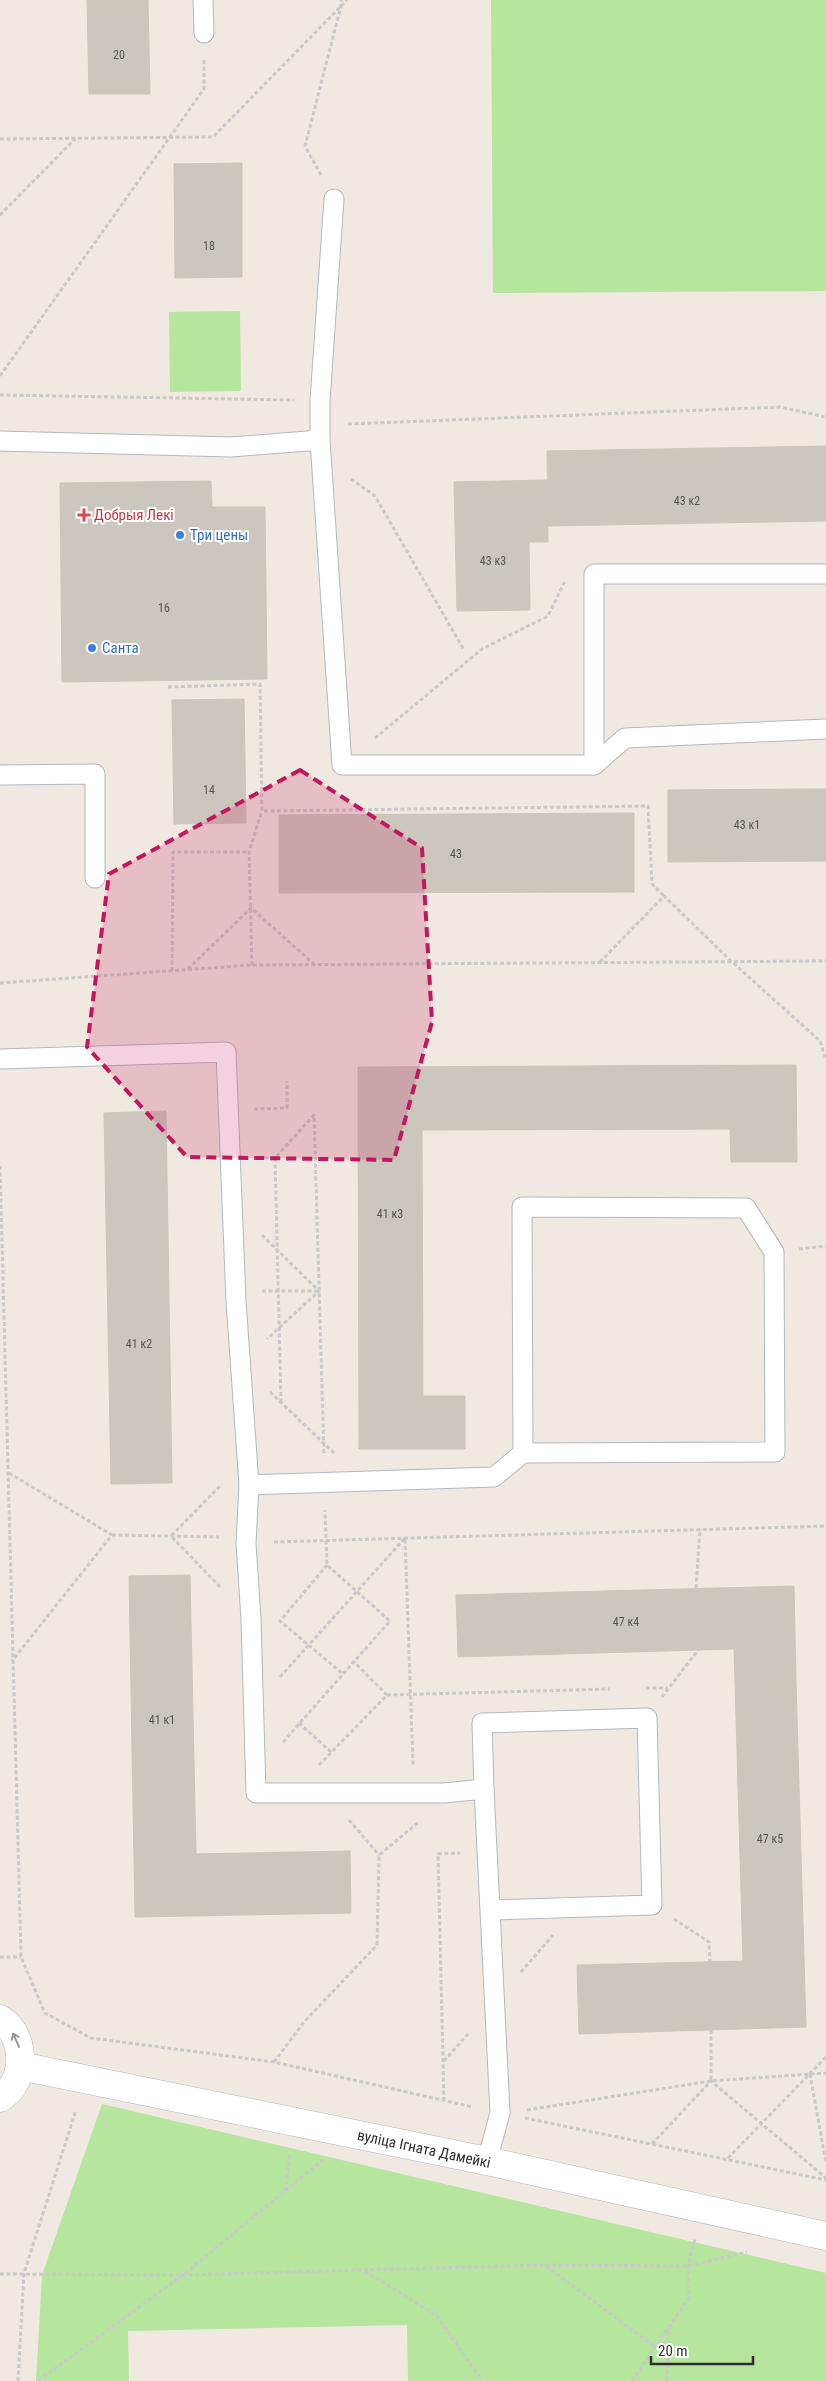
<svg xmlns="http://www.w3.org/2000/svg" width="826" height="2381" viewBox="0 0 826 2381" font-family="'Roboto Condensed',sans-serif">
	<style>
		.green { fill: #b6e59e }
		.building { fill: #cbc7bf; stroke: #cbc5ba }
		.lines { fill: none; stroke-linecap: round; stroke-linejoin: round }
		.lane-casing { stroke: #b4b7c1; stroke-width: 21 }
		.street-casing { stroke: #b4b7c1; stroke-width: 29 }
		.path { stroke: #c9c9c9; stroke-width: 3; stroke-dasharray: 4 2.5; stroke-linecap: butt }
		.lane { stroke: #fff; stroke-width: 19 }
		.street { stroke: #fff; stroke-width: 28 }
		.oneway { stroke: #969696 }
		.marked { fill: #c2185b; fill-opacity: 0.2; stroke: #c2185b; stroke-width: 4; stroke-dasharray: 10 6; stroke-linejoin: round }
		.health-dot { fill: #e0444e; stroke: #fff; stroke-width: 2 }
		.shop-dot { fill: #3f7fe0; stroke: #fff; stroke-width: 2 }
		.labels { text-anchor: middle; stroke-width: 4; stroke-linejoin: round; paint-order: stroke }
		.number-label { font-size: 12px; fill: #555452 }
		.health-label { font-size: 15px; fill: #be3a42; stroke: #fff; text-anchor: start }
		.shop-label { font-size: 15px; fill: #366cbe; stroke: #fff; text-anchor: start }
		.street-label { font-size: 15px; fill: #2e2e2e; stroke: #fff }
	</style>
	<rect width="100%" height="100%" fill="#efe9e1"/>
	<!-- green -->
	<g class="green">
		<path d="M491 0H826V291L493 293Z"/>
		<path d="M240 311 241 391 170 392 169 312Z"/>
		<path d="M102 2104 826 2273V2381H408L407 2325 128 2331 129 2381H36L42 2275Z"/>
	</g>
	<!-- building -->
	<g class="building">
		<path d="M87 0H148L150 94H89Z"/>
		<path d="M242 163V277L175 278 174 164Z"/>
		<path d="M826 446V521L548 526 547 451Z"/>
		<path d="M547 480 548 542H529L530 610 457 611 454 482Z"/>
		<path d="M211 481 212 507H265L267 679 62 682 60 483Z"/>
		<path d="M244 699 246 823 174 824 172 700Z"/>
		<path d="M808 789H826V861L668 862V790Z"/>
		<path d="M634 813V892L279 893V815Z"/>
		<path d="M796 1065 797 1162H731L730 1129 422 1130 423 1396H465V1449H359L358 1067Z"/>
		<path d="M166 1111 172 1483 111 1484 104 1113Z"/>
		<path d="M190 1575 196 1854 350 1851 351 1913 135 1917 129 1576Z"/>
		<path d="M794 1586 796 1681 735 1682 734 1649 458 1657 456 1595Z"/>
		<path d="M796 1681 806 2027 579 2034 577 1965 743 1961 735 1682Z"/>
	</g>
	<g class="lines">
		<defs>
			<g id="lane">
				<path d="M203 0 204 33"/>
				<path d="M320 440V401L334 199"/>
				<path d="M0 441 231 447 320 440 342 765H594L625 738 826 729"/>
				<path d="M594 765V574H826"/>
				<path d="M0 775 95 774V878"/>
				<path d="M0 1059 226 1052 236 1301 249 1485 246 1543 251 1619 256 1793H444L484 1789 500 2113 487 2161"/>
				<path d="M249 1485 494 1477 523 1453 522 1207 746 1208 774 1252 775 1452 523 1453"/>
				<path d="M484 1789 482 1723 647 1718 652 1905 491 1910"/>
			</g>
			<g id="street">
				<path d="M0 2019C22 2033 26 2066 12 2087 9 2091 4 2095 0 2098"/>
				<path d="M20 2066 487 2161 826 2236"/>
			</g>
		</defs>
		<!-- lane casing -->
		<use href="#lane" class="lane-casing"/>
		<!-- street casing -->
		<use href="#street" class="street-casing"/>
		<!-- path -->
		<g class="path">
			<path d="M0 139 213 137 347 0"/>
			<path d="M321 175 305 146 341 6V0"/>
			<path d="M0 215 75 139"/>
			<path d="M0 376 204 89V58"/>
			<path d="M0 395 294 400"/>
			<path d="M348 424 780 407 826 417"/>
			<path d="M351 479 375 496 464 650"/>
			<path d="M168 687 260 684 262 811 648 806 652 884 664 896"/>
			<path d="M375 738 482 649 548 616 565 581"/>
			<path d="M600 962 664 896 731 961 820 1041 826 1060"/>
			<path d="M252 965 249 852 262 811"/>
			<path d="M188 969 251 908 315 965"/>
			<path d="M172 971 173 852H249"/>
			<path d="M0 983 252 965 826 961"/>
			<path d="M254 1109 287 1108V1081"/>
			<path d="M258 1158H275L314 1115 324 1456"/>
			<path d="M275 1158 281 1402"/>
			<path d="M0 1166 21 1957 45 2013 91 2038 274 2062 473 2107"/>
			<path d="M262 1235 319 1291 267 1339"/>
			<path d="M799 1249 826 1246"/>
			<path d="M262 1291H318"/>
			<path d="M270 1392 336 1455"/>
			<path d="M9 1473 112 1535 12 1661"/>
			<path d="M112 1535 219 1537"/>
			<path d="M274 1542 826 1526"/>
			<path d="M327 1565 280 1621 343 1674"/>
			<path d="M220 1587 171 1536 222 1484"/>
			<path d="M696 1588 700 1529"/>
			<path d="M280 1677 405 1538 413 1765"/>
			<path d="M646 1688H668"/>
			<path d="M387 1695 610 1689"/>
			<path d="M662 1697 698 1650"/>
			<path d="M299 1723 331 1752"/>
			<path d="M283 1742 390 1621 327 1565 325 1510"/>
			<path d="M319 1765 387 1695 354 1662"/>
			<path d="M349 1820 379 1855"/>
			<path d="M674 1919 709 1942 710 1962"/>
			<path d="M0 1957H21"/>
			<path d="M521 1972 553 1935"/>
			<path d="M711 2030V2081"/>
			<path d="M444 2061 468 2034"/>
			<path d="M274 2062 304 2022 377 1945 379 1855 420 1821"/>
			<path d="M810 2074 826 2163"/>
			<path d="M444 2101 438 1854 460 1853"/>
			<path d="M527 2110 711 2081 826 2073"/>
			<path d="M525 2118 826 2180"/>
			<path d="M652 2144 711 2081 826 2178"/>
			<path d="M728 2158 826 2057"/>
			<path d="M285 2191 290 2153"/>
			<path d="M546 2266 655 2347"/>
			<path d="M365 2271 437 2316 482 2381"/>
			<path d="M0 2274 183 2275 545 2265 688 2266 747 2252"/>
			<path d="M18 2381 24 2273 76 2110"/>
			<path d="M38 2381 183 2275 324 2159"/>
			<path d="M632 2381 689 2298 688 2266 695 2239"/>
			<path d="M667 2381 669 2328"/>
		</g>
		<!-- lane -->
		<use href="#lane" class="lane"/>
		<!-- street -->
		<use href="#street" class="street"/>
	</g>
	<!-- one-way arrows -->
	<defs><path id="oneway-shaft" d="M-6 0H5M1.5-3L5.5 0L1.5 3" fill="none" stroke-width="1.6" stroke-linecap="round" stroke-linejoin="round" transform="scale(1.25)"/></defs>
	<use class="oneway" href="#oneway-shaft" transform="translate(16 2040) rotate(-114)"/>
	<!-- marked area -->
	<path class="marked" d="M300 770 422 848 432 1022 394 1160 187 1157 87 1047 109 874Z"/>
	<!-- markers -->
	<path class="health-dot" d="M81.5 507.5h5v5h5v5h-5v5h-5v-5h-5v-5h5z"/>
	<g class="shop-dot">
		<circle cx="180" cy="535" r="5"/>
		<circle cx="92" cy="648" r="5"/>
	</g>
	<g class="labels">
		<!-- number labels -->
		<g class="number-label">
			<text x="119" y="59">20</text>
			<text x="209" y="250">18</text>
			<text x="687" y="505">43 к2</text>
			<text x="493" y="565">43 к3</text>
			<text x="164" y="612">16</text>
			<text x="209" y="794">14</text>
			<text x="747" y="829">43 к1</text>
			<text x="456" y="858">43</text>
			<text x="390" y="1218">41 к3</text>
			<text x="139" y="1348">41 к2</text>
			<text x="626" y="1626">47 к4</text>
			<text x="162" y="1724">41 к1</text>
			<text x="770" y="1843">47 к5</text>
		</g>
		<!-- health labels -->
		<g class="health-label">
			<text x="94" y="520">Добрыя Лекі</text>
		</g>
		<!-- shop labels -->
		<g class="shop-label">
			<text x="190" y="540">Три цены</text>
			<text x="102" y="653">Санта</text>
		</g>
		<!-- street labels -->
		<g class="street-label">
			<text transform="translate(424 2149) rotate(12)" y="5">вуліца Ігната Дамейкі</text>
		</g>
	</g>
	<!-- scale -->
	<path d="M651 2356v8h102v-8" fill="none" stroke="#2e2e2e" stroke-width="2.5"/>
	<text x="658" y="2356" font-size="15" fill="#2e2e2e" stroke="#ffffff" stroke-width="4" paint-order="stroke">20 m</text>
</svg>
